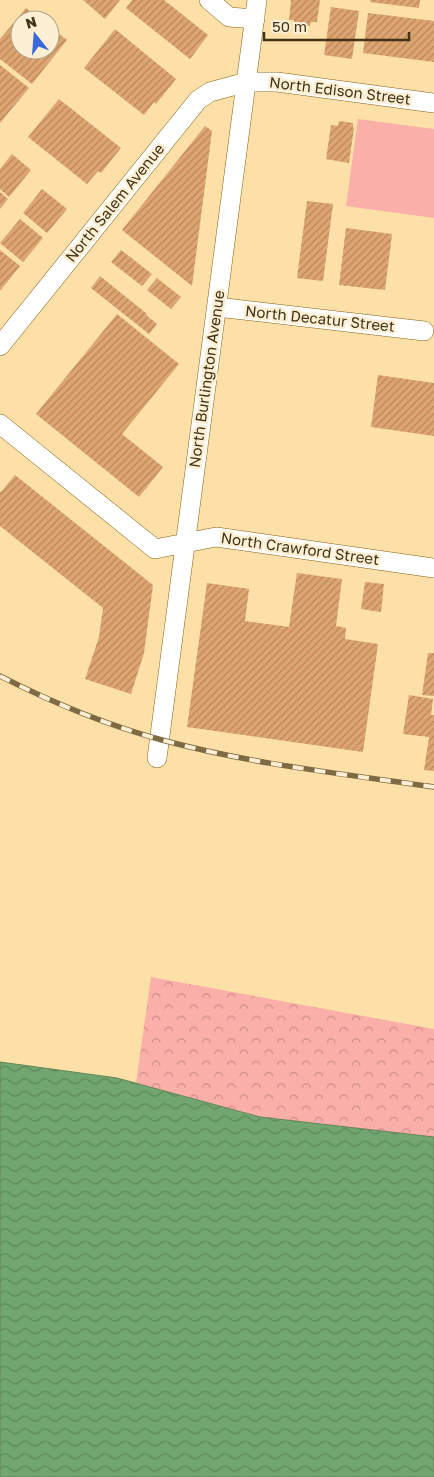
<svg xmlns="http://www.w3.org/2000/svg" width="434" height="1477" viewBox="0 0 434 1477" font-family="'Golos Text',sans-serif">
	<style>
		.green { fill: #fbafa9 }
		.forest { fill: url(#forest-crowns) }
		.water { fill: url(#water-waves); stroke: #638455 }
		.building { fill: url(#building-hatch) }
		.lines { fill: none; stroke-linecap: round; stroke-linejoin: round }
		.minor-casing { stroke: #826112; stroke-width: 20 }
		.minor { stroke: #fff; stroke-width: 19 }
		.rail-casing { stroke: #7e6b44; stroke-width: 5.5 }
		.rail { stroke: #fdefd3; stroke-width: 4; stroke-dasharray: 11; stroke-linecap: butt }
		.labels { text-anchor: middle; stroke-width: 5; stroke-linejoin: round; paint-order: stroke }
		.street-label { font-size: 15px; fill: #413315; stroke: #fdefd3 }
	</style>
	<defs>
		<pattern id="forest-crowns" width="20" height="18" patternUnits="userSpaceOnUse" patternTransform="scale(1.25)"><rect width="20" height="18" fill="#fbafa9"/><path d="M2 6a3 3 0 1 1 6 0M12 15a3 3 0 1 1 6 0" fill="none" stroke="#cd8f88"/></pattern>
		<pattern id="water-waves" width="16" height="10" patternUnits="userSpaceOnUse" patternTransform="scale(1.25)"><rect width="16" height="10" fill="#71a670"/><path d="M0 5q4-4 8 0t8 0" fill="none" stroke="#5e885b"/></pattern>
		<pattern id="building-hatch" width="6" height="6" patternUnits="userSpaceOnUse" patternTransform="scale(1.25)"><rect width="6" height="6" fill="#dea570"/><path d="M-1 1l2-2M0 6l6-6M5 7l2-2" fill="none" stroke="#b6875b"/></pattern>
	</defs>
	<rect width="100%" height="100%" fill="#fce0a7"/>
	<!-- green -->
	<path class="green" d="M358 119 434 129V218L346 206Z"/>
	<!-- forest -->
	<path class="forest" d="M151 977 434 1029V1137L260 1117 136 1083Z"/>
	<!-- water -->
	<path class="water" d="M0 1062 117 1078 260 1117 434 1137V1477H0Z"/>
	<!-- building -->
	<g class="building">
		<path d="M83 0H120L105 19Z"/>
		<path d="M132 0H164L208 35 190 59 126 8Z"/>
		<path d="M291 0H320L317 22H311L310 26 294 24V20H289Z"/>
		<path d="M370 0H420L419 8 370 2Z"/>
		<path d="M331 7 359 11 352 59 324 55Z"/>
		<path d="M26 8 41 20H20V50H50V27L67 40 32 84 0 59V39Z"/>
		<path d="M368 13 434 21V62L363 53Z"/>
		<path d="M115 29 176 79 156 104 154 102 144 115 84 68Z"/>
		<path d="M0 65 29 88 0 123Z"/>
		<path d="M59 99 121 148 101 173 98 171 87 184 28 137Z"/>
		<path d="M339 121 353 123V128H354L349 163 326 159 331 125 338 126Z"/>
		<path d="M205 126 212 131 192 286 122 230Z"/>
		<path d="M12 154 31 170 9 197 0 189V169Z"/>
		<path d="M42 189 67 209 47 233 23 213Z"/>
		<path d="M0 192 8 199 0 209Z"/>
		<path d="M307 201 333 204 323 281 297 278Z"/>
		<path d="M20 219 43 238 23 262 0 243Z"/>
		<path d="M346 228 392 234 385 290 339 285Z"/>
		<path d="M0 250 20 266 0 291Z"/>
		<path d="M121 250 152 274 142 286 111 262Z"/>
		<path d="M100 276 147 314 146 315 157 324 149 334 91 288Z"/>
		<path d="M157 278 181 297 171 309 147 290Z"/>
		<path d="M117 314 179 364 122 434 163 467 139 497 36 414Z"/>
		<path d="M378 375 434 383V436L371 427Z"/>
		<path d="M15 475 153 585 144 653 131 694 85 679 99 637 103 608 0 526V491L1 492Z"/>
		<path d="M297 573 342 579 336 626 346 628 345 639 378 644 363 752 187 727 207 583 249 589 245 621 289 627Z"/>
		<path d="M365 582 384 584 381 612 361 609Z"/>
		<path d="M428 653H434V696L422 695Z"/>
		<path d="M409 695 433 699 431 715H434V771L424 770 429 737 403 734Z"/>
	</g>
	<g class="lines">
		<defs>
			<g id="minor">
				<path d="M209 0 229 17 255 19"/>
				<path d="M217 307 424 331"/>
				<path d="M0 346 198 100 210 92 247 82H277L434 103"/>
				<path d="M0 424 155 549 216 537 434 568"/>
				<path d="M157 758 257 0"/>
			</g>
		</defs>
		<!-- minor casing -->
		<use href="#minor" class="minor-casing"/>
		<!-- minor -->
		<use href="#minor" class="minor"/>
		<defs>
			<path id="rail" d="M0 676C51 702 106 725 162 740 251 764 343 774 434 787"/>
		</defs>
		<!-- rail casing -->
		<use href="#rail" class="rail-casing"/>
		<!-- rail -->
		<use href="#rail" class="rail"/>
	</g>
	<g class="labels">
		<!-- street labels -->
		<g class="street-label">
			<text transform="translate(340 91) rotate(7)" y="5">North Edison Street</text>
			<text transform="translate(115 203) rotate(-51)" y="5">North Salem Avenue</text>
			<text transform="translate(320 319) rotate(6)" y="5">North Decatur Street</text>
			<text transform="translate(207 379) rotate(-82)" y="5">North Burlington Avenue</text>
			<text transform="translate(300 549) rotate(8)" y="5">North Crawford Street</text>
		</g>
	</g>
	<!-- north arrow -->
	<g transform="translate(35 35) rotate(343)"><circle r="24" fill="#fdefd3" stroke="#b2a487"/>
	<path d="M0-4L9 19L0 12L-9 19Z" fill="#3a6ada"/>
	<text y="-8" font-size="14" font-weight="bold" text-anchor="middle" fill="#413315">N</text>
	</g>
	<!-- scale -->
	<path d="M264 32v8h145v-8" fill="none" stroke="#413315" stroke-width="2.5"/>
	<text x="272" y="32" font-size="15" fill="#413315" stroke="#fdefd3" stroke-width="4" paint-order="stroke">50 m</text>
</svg>
